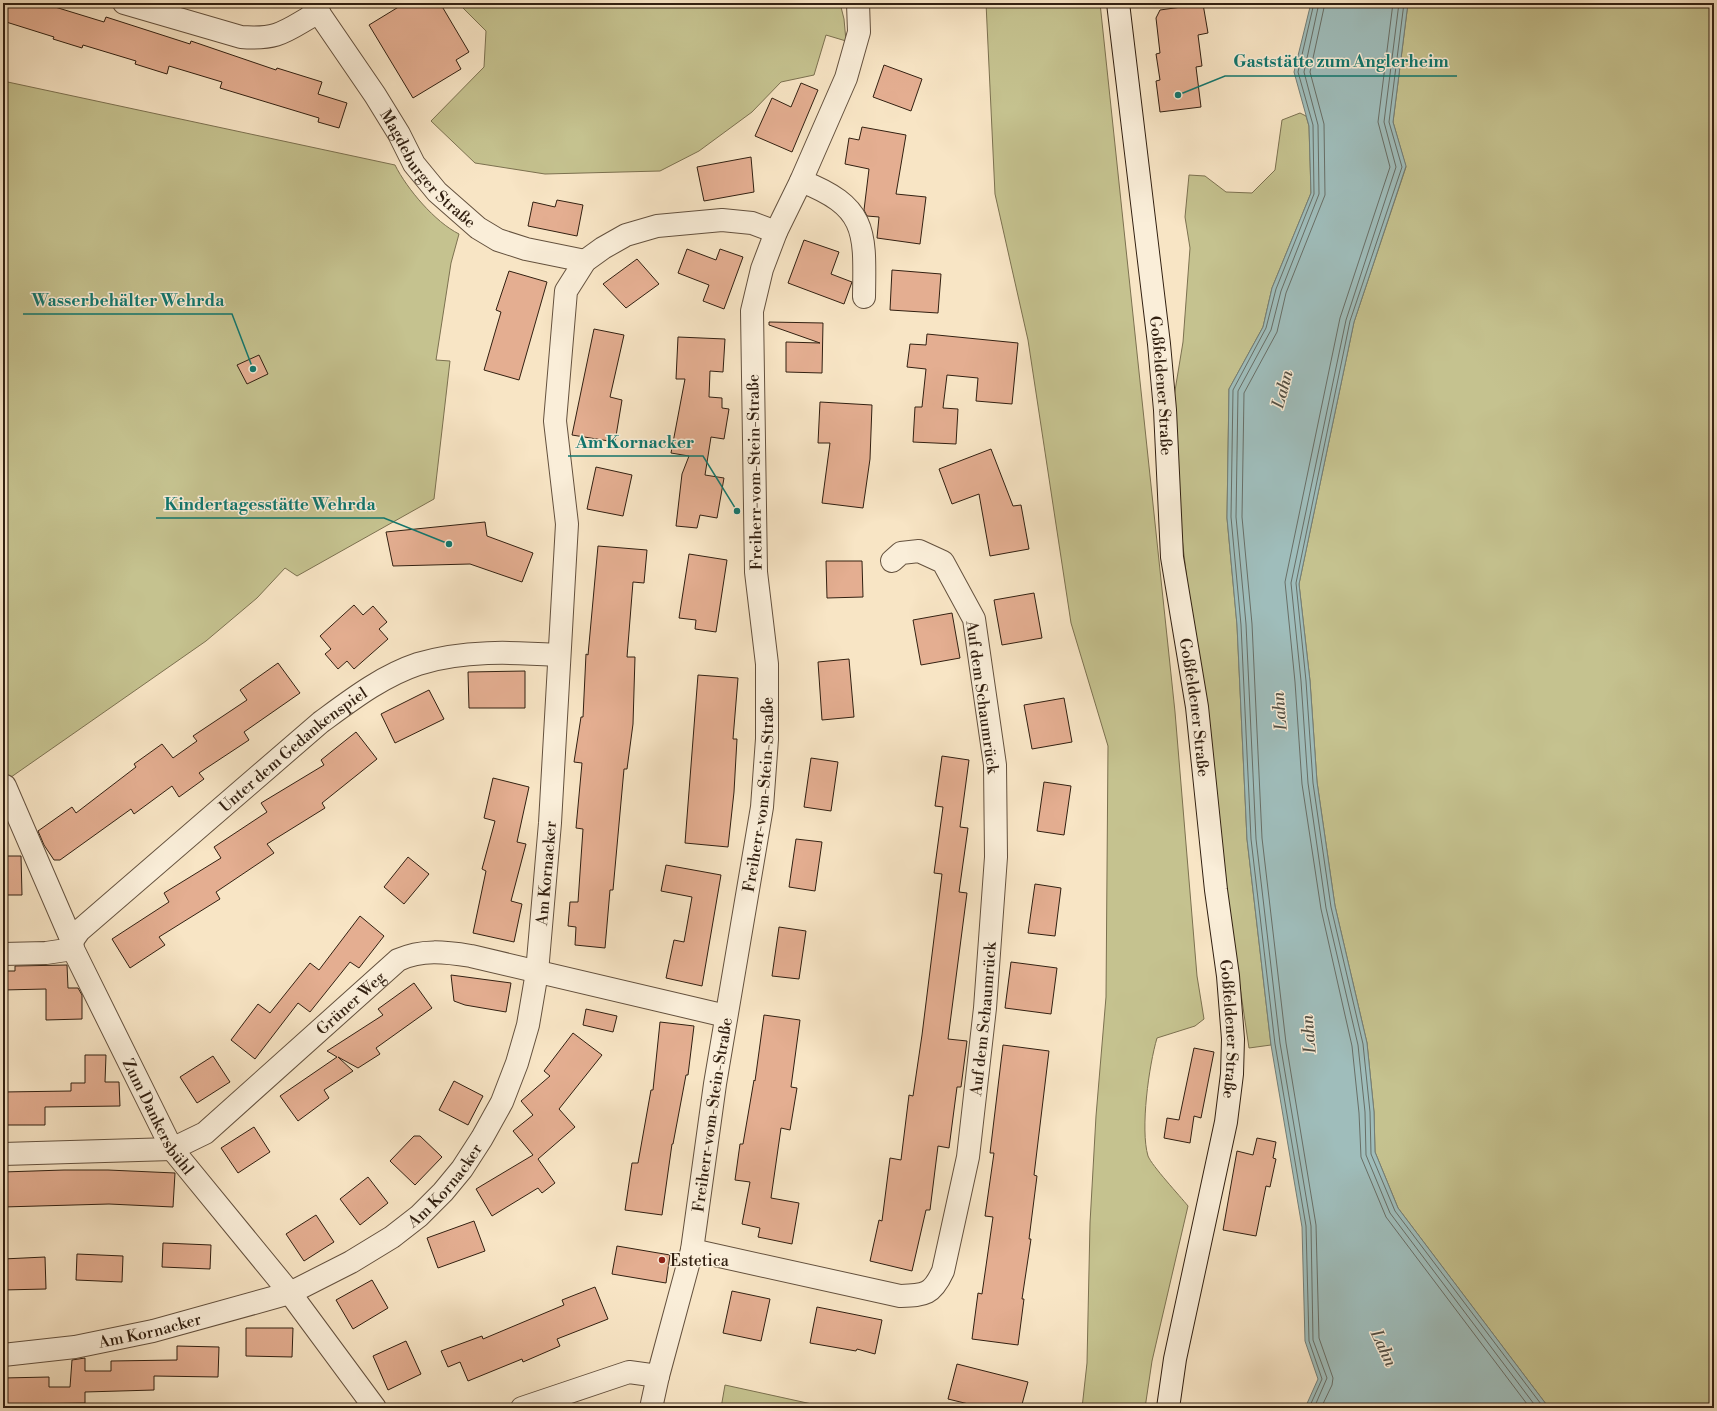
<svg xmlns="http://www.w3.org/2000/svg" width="1717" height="1411" viewBox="0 0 1717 1411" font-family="'Libre Bodoni',serif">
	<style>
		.green { fill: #c5c28f; stroke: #7c7150 }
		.water { fill: #9fbdbb; stroke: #737e77 }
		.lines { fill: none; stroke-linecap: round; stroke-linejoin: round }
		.shore { stroke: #686e66; stroke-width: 1 }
		.building { fill: #e4ae91; stroke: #322011 }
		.street-casing { stroke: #64513e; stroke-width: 24 }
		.secondary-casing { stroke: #322011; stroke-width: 24 }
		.street { stroke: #faeed9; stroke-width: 22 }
		.secondary { stroke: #faeed9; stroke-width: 22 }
		.poi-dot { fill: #8f2418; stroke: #faeed9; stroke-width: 1.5 }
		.labels { text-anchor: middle; stroke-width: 3; stroke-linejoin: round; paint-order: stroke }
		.street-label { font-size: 16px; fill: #322011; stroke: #faeed9 }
		.poi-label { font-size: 16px; fill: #322011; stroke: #faeed9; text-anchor: start }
		.water-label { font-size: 17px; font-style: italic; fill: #534f44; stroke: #faeed9 }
		.leader { fill: none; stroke: #0f766e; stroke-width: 1.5 }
		.callout-dot { fill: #0f766e; stroke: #faeed9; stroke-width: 1.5 }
		.callout-label { font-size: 17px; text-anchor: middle; font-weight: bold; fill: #0f766e; stroke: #faeed9; stroke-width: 3; stroke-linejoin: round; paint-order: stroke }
	</style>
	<rect width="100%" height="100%" fill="#f8e5c5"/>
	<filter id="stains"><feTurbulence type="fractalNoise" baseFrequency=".005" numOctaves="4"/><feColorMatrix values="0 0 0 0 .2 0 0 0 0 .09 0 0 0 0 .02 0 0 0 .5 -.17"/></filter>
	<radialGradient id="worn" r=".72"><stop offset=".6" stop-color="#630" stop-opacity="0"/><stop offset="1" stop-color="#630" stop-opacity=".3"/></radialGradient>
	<!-- green -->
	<g class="green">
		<path d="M458 3H840L844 19 846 41 826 35 814 75 781 82 752 112 699 151 660 171 545 174 475 163 431 121 484 67 486 31Z"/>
		<path d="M986 3H1100L1175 712 1197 976 1204 1019 1195 1026 1157 1038C1149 1065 1140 1129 1148 1156 1152 1166 1180 1196 1188 1206L1152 1361 1145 1408H1082L1087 1363 1090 1223 1096 1116 1106 997 1108 746 1071 623 1028 340 995 194Z"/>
		<path d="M1408 3H1714V1408H1549L1398 1208 1375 1152 1374 1112 1367 1043 1335 906 1317 782 1310 681 1299 584 1354 322 1406 167 1393 122Z"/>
		<path d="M3 81 395 165C407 189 435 222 459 234L451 263 436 360 450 361 434 499 297 576 285 568 257 598 206 641 4 782H3Z"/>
		<path d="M1300 113 1306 116 1309 126 1311 193 1272 288 1263 327 1229 389 1227 518 1237 625 1247 839 1271 1045 1249 1048 1214 810 1173 461 1171 415 1183 342 1190 248 1185 217 1189 175 1205 176 1226 192 1252 193 1275 170 1282 120Z"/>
		<path d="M725 1385 830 1408H721Z"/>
	</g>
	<!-- water -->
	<path class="water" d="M1311 3H1408L1393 122 1406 166 1354 322 1299 584 1310 681 1317 782 1335 906 1367 1043 1374 1112 1375 1152 1398 1208 1549 1408H1305L1318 1379 1305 1341 1302 1227 1271 1045 1247 839 1237 625 1227 518 1229 389 1263 327 1272 288 1311 193 1309 126 1294 72Z"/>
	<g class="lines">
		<!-- shore -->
		<g class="shore">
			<path d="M1393 3 1378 122 1390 167 1340 318 1285 582 1295 682 1302 784 1321 909 1352 1046 1359 1113 1361 1157 1386 1217 1530 1408"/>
			<path d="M1399 3 1384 122 1396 167 1346 320 1291 583 1301 681 1308 783 1326 908 1358 1045 1365 1112 1366 1155 1390 1213 1537 1408"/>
			<path d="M1404 3 1389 122 1402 167 1350 321 1296 583 1306 681 1313 783 1331 907 1363 1044 1370 1112 1371 1154 1395 1211 1544 1408"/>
			<path d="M1309 1408 1322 1379 1309 1341 1306 1226 1275 1044 1251 839 1241 625 1231 517 1233 390 1266 328 1276 289 1314 194 1313 125 1298 72 1314 3"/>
			<path d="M1314 1408 1327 1378 1313 1340 1311 1226 1280 1043 1256 839 1246 624 1236 517 1238 391 1271 330 1281 291 1319 194 1318 125 1304 72 1319 3"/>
			<path d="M1321 1408 1332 1385 1333 1378 1319 1338 1316 1225 1286 1043 1262 838 1252 624 1242 517 1244 393 1277 332 1286 293 1325 195 1324 124 1310 72 1325 3"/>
		</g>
	</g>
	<!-- building -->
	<g class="building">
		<path d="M3 3H42L104 22 106 17 190 44 191 41 276 70 277 68 322 82 318 94 347 103 339 128 318 122 319 118 220 88 222 82 169 66 167 74 135 64 136 61 83 45 82 48 53 39 54 37 3 21Z"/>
		<path d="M405 3H440L469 52 456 60 461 69 413 98 369 25Z"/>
		<path d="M1203 4 1208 33 1198 35 1202 66 1196 67 1201 107 1160 112 1156 81 1160 80 1156 54 1160 53 1156 18 1160 10Z"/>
		<path d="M884 65 922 79 911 111 873 97Z"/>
		<path d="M801 83 818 90 792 152 755 136 772 98 791 107Z"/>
		<path d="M862 127 906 135 896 194 926 197 920 244 877 238 879 217 867 216 864 210 869 169 845 164 849 138 859 140Z"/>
		<path d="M751 157 754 192 704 201 697 167Z"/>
		<path d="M557 200 583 205 577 236 528 226 533 202 555 207Z"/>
		<path d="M804 240 839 252 831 274 852 282 844 304 788 283Z"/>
		<path d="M687 249 716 260 720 249 743 257 724 309 703 301 709 285 678 273Z"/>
		<path d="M637 259 659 284 626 308 603 284Z"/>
		<path d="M892 270 941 274 938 313 890 310Z"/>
		<path d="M509 271 547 282 519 380 484 370 501 312 496 310Z"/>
		<path d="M769 322 823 323 822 373 786 372V342L820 343 769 325Z"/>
		<path d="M594 329 624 335 610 397 622 400 615 442 572 435Z"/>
		<path d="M927 334 1018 343 1012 404 976 401 978 378 947 375 943 408 958 409 956 444 913 442 915 407H922L926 369 907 367 910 344 926 345Z"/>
		<path d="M678 337 725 339 723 372 710 371 709 397 722 398V408L729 409 724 439 711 437 705 475 724 478 717 518 700 515 697 528 676 526 682 474 689 456 671 453 685 379H676Z"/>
		<path d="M259 355 268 374 247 384 237 365Z"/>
		<path d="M820 402 872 405 870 459 863 508 822 503 830 443H818Z"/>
		<path d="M991 449 1013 506 1021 505 1029 549 990 556 979 494 952 504 939 469Z"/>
		<path d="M596 467 632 475 623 516 587 509Z"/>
		<path d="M485 522 487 536 533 553 522 582 470 564 393 566 386 532Z"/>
		<path d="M598 546 647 550 644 583 633 582 627 657H635L633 724 627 769H624L613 890H610L605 948 575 945 576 927 568 926 570 902H578L583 829 576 828 582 763 574 762 581 717H583L586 654 588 655Z"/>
		<path d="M689 554 727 560 716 632 695 629 696 620 679 618Z"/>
		<path d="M826 561H862L863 597 827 598Z"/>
		<path d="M1034 593 1042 638 1002 645 994 600Z"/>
		<path d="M354 605 363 615 373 606 387 622 379 629 388 639 354 669 347 661 338 669 325 654 331 649 320 636Z"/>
		<path d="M952 613 960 658 921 665 913 620Z"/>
		<path d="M849 659 854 717 822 720 818 662Z"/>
		<path d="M278 663 300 693 244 732 249 740 199 773 204 779 179 797 172 786 134 814 131 809 60 860H54L44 845 38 831 72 807 76 813 136 767 134 764 162 744 173 758 197 741 193 736 247 700 240 690Z"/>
		<path d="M525 671V708H469L468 672Z"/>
		<path d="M698 675 738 678 733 739H737L734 792 728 847 685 843Z"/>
		<path d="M429 690 444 719 395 743 381 714Z"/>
		<path d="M1064 698 1072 742 1032 749 1024 705Z"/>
		<path d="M356 732 377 759 322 803 325 808 267 844 274 853 216 892 220 899 159 937 165 945 130 968 112 939 169 902 164 893 221 858 214 847 267 812 261 803 324 765 321 760Z"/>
		<path d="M942 756 969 760 960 827 968 828 959 892 967 893 948 1039 967 1041 961 1087H957L949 1148 938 1146 930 1210H926L912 1271 870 1261 879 1220 882 1221 890 1158 901 1160 909 1095 913 1096 922 1035 942 874 934 873 943 807 935 806Z"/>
		<path d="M811 758 838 762 831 811 804 807Z"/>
		<path d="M493 778 529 787 517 842 526 844 511 901 522 904 514 942 473 933 486 871 482 869 495 821 484 818Z"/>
		<path d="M1044 782 1071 786 1064 835 1037 831Z"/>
		<path d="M796 839 822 842 815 891 789 887Z"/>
		<path d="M3 856H21L22 895H3Z"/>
		<path d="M408 857 429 874 404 904 384 887Z"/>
		<path d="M666 865 721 875 702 986 666 978 674 940 684 942 692 897 661 891Z"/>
		<path d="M1035 884 1061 888 1055 936 1028 933Z"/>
		<path d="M360 916 384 936 359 968 350 962 310 1012 298 1003 255 1059 231 1040 258 1004 270 1013 310 963 319 970Z"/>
		<path d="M779 927 806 931 799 979 772 976Z"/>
		<path d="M1011 962 1057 968 1051 1014 1005 1008Z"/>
		<path d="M67 965 68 988H78L82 995V1019L46 1020V989L3 990V971H15V966Z"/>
		<path d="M451 975 511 983 506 1012 465 1005 454 1001Z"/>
		<path d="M414 983 432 1008 376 1048 380 1054 358 1068 338 1057 353 1071 324 1090 329 1098 298 1121 280 1096 337 1057 327 1051 383 1015 378 1009Z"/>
		<path d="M586 1009 617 1016 613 1032 583 1025Z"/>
		<path d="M764 1015 800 1020 791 1087 797 1088 790 1130 781 1128 771 1198 799 1203 792 1244 758 1237 760 1228 742 1224 750 1182 735 1180 740 1144H743L754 1080 755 1081Z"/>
		<path d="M660 1022 694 1026 688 1075H686L673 1144H672L662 1215 625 1210 632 1163H638L651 1090H653Z"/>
		<path d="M573 1033 602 1055 559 1109 575 1127 538 1159 555 1183 542 1193 538 1188 492 1216 476 1189 533 1155 513 1131 533 1115 521 1101 550 1076 544 1071Z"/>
		<path d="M1003 1045 1049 1051 1034 1175 1037 1176 1029 1239H1031L1022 1299H1024L1018 1345 972 1339 978 1293 982 1294 993 1217 985 1216 994 1153H990Z"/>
		<path d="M1194 1048 1214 1052 1201 1118 1194 1116 1190 1143 1164 1138 1167 1118 1179 1120Z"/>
		<path d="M85 1055H106L105 1082H119L120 1106 45 1107V1125H3V1092L71 1091V1083H85Z"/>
		<path d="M213 1056 230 1082 197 1103 180 1077Z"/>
		<path d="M454 1081 483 1096 468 1125 439 1110Z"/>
		<path d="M254 1127 270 1152 238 1173 221 1148Z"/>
		<path d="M414 1136H420L442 1157 415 1185 390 1161Z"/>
		<path d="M1257 1138 1276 1142 1273 1158 1276 1159 1270 1187 1266 1186 1256 1236 1223 1230 1237 1151 1253 1155Z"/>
		<path d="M64 1170H108L175 1173 173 1207 109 1204 3 1207V1172Z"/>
		<path d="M368 1177 388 1203 360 1225 340 1199Z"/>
		<path d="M316 1215 334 1242 304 1261 286 1234Z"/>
		<path d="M474 1221 485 1251 438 1268 427 1238Z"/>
		<path d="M163 1243 211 1245 210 1269 162 1267Z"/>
		<path d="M617 1246 670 1255 666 1283 612 1274Z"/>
		<path d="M77 1254 123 1256 122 1282 76 1280Z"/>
		<path d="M45 1257 46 1289 3 1290V1259Z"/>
		<path d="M372 1280 388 1308 353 1329 336 1300Z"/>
		<path d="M595 1287 608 1319 557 1339 560 1346 523 1362 522 1359 468 1381 460 1362 448 1367 441 1351 482 1336 483 1339 564 1305 562 1300Z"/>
		<path d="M732 1291 770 1299 761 1341 723 1333Z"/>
		<path d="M817 1307 882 1320 875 1354 857 1349 856 1351 810 1343Z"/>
		<path d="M246 1328H293L292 1357 246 1356Z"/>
		<path d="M406 1341 421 1374 388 1390 373 1356Z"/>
		<path d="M177 1346 219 1347 218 1377 154 1376V1390L85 1392V1403L19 1404V1407L3 1408V1378L49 1377V1387H70L72 1360 85 1358V1371H111V1361L177 1360Z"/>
		<path d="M957 1364 1028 1382 1021 1408H985L948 1399Z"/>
	</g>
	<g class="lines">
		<defs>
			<g id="street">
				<path d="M124 3 241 37C281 40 286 30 319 12"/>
				<path id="s1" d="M312 3 375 95 399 134 414 164 437 192 478 228 498 240 526 249 585 261"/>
				<path d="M801 181C868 207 865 232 864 297"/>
				<path id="s2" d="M5 786 72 941 73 949 172 1149 290 1293 375 1408"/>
				<path id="s3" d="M72 941 79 931 321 722C351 700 382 676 418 664 463 650 512 652 558 655"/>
				<path d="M3 954 46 953 73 949"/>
				<path id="s4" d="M3 1154 172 1149 205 1133 398 960C422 949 445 952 471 956L726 1016"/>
				<path id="s5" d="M692 1250 900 1296C925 1295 932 1295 943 1271L968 1157 985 1008 996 857 995 765 974 619 943 562 919 551 901 553 892 561"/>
				<path id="s6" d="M3 1355 75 1347 153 1331 290 1293 351 1262 392 1237 419 1216 443 1192 462 1169 482 1138 502 1102 517 1063 528 1025 537 972 550 823 567 524 555 421 566 291 585 261 603 248 626 235 657 226 722 220 752 223 776 232"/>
				<path d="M522 1408 629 1372 658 1376"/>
				<path id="s7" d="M651 1408 658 1376 692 1250 715 1084 762 807 767 739V664L756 572 752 311 762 269 776 232 801 181 846 78 859 32 858 3"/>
			</g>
			<g id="secondary">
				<path id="s8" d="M1118 3 1159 344 1165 410 1172 557 1197 707 1216 890 1228 976 1233 1039 1232 1074 1226 1122 1175 1359 1168 1408"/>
			</g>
		</defs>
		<!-- street casing -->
		<use href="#street" class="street-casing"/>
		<!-- secondary casing -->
		<use href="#secondary" class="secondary-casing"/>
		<!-- street -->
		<use href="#street" class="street"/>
		<!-- secondary -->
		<use href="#secondary" class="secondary"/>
	</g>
	<!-- markers -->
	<circle class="poi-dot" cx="662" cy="1260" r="4"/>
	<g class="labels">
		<!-- street labels -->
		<g class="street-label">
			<text dy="6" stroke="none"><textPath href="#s1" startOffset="203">Magdeburger Straße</textPath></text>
			<text dy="6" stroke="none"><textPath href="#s8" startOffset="385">Goßfeldener Straße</textPath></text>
			<text transform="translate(754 472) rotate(-91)" y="6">Freiherr-vom-Stein-Straße</text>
			<text transform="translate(983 697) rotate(82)" y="6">Auf dem Schaumrück</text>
			<text dy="6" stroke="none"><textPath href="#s8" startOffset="709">Goßfeldener Straße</textPath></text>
			<text dy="6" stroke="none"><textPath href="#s3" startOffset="293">Unter dem Gedankenspiel</textPath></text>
			<text dy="6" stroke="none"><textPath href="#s7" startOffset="624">Freiherr-vom-Stein-Straße</textPath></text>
			<text dy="6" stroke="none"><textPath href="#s6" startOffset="821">Am Kornacker</textPath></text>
			<text dy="6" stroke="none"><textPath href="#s4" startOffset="401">Grüner Weg</textPath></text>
			<text dy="6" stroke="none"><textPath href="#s5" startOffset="523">Auf dem Schaumrück</textPath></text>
			<text dy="6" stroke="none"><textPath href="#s8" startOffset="1033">Goßfeldener Straße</textPath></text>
			<text dy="6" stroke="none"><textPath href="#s2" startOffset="365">Zum Dankersbühl</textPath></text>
			<text dy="6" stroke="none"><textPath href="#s7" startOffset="300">Freiherr-vom-Stein-Straße</textPath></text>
			<text dy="6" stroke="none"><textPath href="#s6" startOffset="485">Am Kornacker</textPath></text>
			<text dy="6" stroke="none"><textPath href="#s6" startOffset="149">Am Kornacker</textPath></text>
		</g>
		<!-- poi labels -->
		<g class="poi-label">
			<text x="670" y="1266">Estetica</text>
		</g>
		<!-- water labels -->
		<g class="water-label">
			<text transform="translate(1282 389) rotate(-75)" y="6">Lahn</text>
			<text transform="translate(1279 711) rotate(-95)" y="6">Lahn</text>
			<text transform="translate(1308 1034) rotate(-95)" y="6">Lahn</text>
			<text transform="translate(1384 1348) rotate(65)" y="6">Lahn</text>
		</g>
	</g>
	<!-- callouts -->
	<path class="leader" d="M1178 95L1225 76H1457M253 369L232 314H23M737 511L703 456H568M449 544L384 518H156"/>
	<g class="callout-dot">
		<circle cx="1178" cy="95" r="4"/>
		<circle cx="253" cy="369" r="4"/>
		<circle cx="737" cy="511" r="4"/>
		<circle cx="449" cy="544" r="4"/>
	</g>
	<g class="callout-label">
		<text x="1341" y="67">Gaststätte zum Anglerheim</text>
		<text x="128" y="306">Wasserbehälter Wehrda</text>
		<text x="635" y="448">Am Kornacker</text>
		<text x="270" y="510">Kindertagesstätte Wehrda</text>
	</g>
	<!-- margin -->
	<rect width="1717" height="1411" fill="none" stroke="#f8e5c5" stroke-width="16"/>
	<rect x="4" y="4" width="1709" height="1403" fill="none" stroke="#322011" stroke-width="2"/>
	<rect x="8" y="8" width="1701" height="1395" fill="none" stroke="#322011"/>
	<rect width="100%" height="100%" filter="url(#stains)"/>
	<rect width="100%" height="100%" fill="url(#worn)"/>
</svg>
